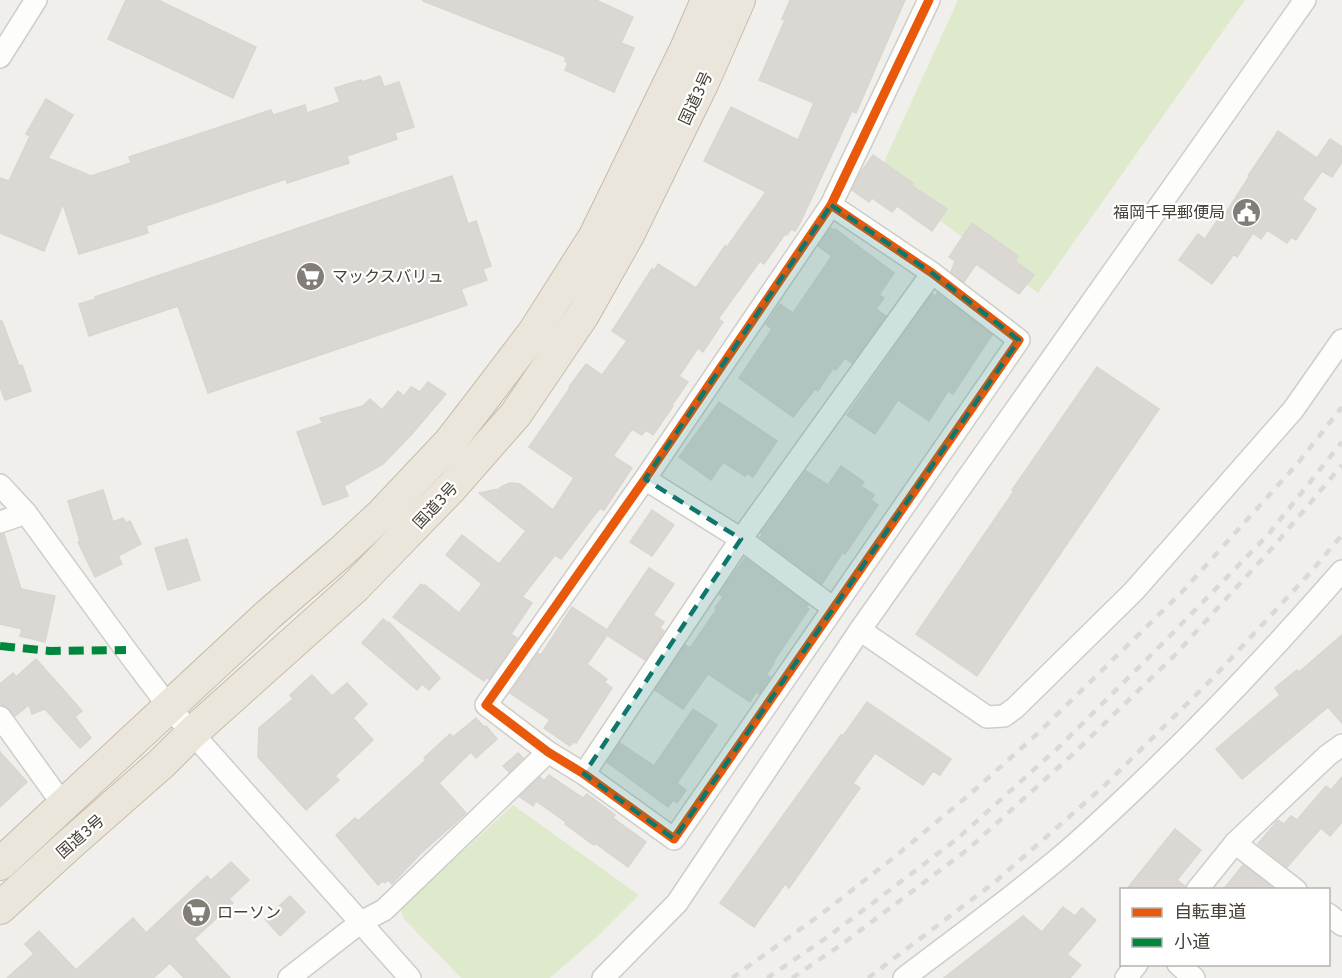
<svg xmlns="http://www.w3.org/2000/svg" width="1342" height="978" viewBox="0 0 1342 978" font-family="Figtree,'Noto Sans JP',sans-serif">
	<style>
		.green { fill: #dfeacd }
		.building { fill: #dbd8d4; stroke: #d9d6d1; stroke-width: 1.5 }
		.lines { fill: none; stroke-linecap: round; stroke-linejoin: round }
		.minor-casing { stroke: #cfcdc9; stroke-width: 24 }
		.highway-casing { stroke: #c8bba8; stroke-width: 34 }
		.minor { stroke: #fdfdfc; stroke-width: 21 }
		.highway { stroke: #ebe6db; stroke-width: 32 }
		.rail { stroke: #d9d9d8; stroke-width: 4.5; stroke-dasharray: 8 8; stroke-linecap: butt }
		.quiet { stroke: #00873e; stroke-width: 8; stroke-dasharray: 15 8; stroke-linecap: butt }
		.cycleway-casing { stroke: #fff; stroke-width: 13 }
		.cycleway { stroke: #e8590c; stroke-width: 9 }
		.marked { fill: #0f766e; fill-opacity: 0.2; stroke: #0f766e; stroke-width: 4.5; stroke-dasharray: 12 8; stroke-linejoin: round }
		.labels { text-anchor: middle; stroke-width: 4.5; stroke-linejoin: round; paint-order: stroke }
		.street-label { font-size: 16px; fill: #474138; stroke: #fff }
		.poi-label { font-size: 16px; fill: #474138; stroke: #fff; text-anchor: start }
	</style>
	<rect width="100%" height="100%" fill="#f1efec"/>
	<!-- green -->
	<g class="green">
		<path d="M958 0H1245L1038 293 878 175Z"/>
		<path d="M513 805 639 895 597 937 550 978H461L403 918 401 908Z"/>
	</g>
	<!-- building -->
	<g class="building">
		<path d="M126 0H158L256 47 233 98 108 39Z"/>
		<path d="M423 0H596L633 17 621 43 634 48 614 92 565 70 568 63 565 61 566 57 423 1Z"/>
		<path d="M790 0H905L856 113 852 111 800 223 795 231 791 229 787 235 785 234 764 264 760 261 718 319 723 322 703 352 698 348 679 376 688 382 672 405 673 406 653 435 646 430 642 435 632 429 613 456 632 468 604 510 600 508 561 559 555 555 522 597 532 603 511 634 517 638 489 679 487 677 484 681 393 617 421 584 424 586 425 585 459 613 482 584 446 555 462 535 499 564 526 531 479 493 499 489 501 487 510 483 520 484 553 510 574 478 529 447 570 388 569 387 586 364 602 375 627 341 612 331 652 269 654 271 658 264 696 288 725 246 727 247 766 192 704 161 731 107 798 140 814 103 759 80 785 20 782 19Z"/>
		<path d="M380 76 384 87 399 82 414 127 395 133 397 139 347 156 349 163 287 183 286 179 146 226 148 233 79 254 63 204 44 251 0 233V178L9 181 30 136 26 134 46 99 73 115 48 158 91 176 131 163 129 157 271 110 273 115 305 105 307 113 340 102 335 88 361 80 362 82Z"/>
		<path d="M1278 131 1317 158 1330 139 1342 147V162L1332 177 1322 171 1302 199 1316 209 1296 240 1291 237 1287 243 1267 230 1261 239 1253 233 1237 257 1234 254 1212 284 1179 260 1198 234 1205 239 1221 215 1223 217 1249 177 1248 176Z"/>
		<path d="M873 155 913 183 911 185 947 209 932 231 897 206 892 212 872 198 869 202 852 190 859 175Z"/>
		<path d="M452 176 468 224 476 221 491 266 483 269 487 280 461 289 467 305 208 393 178 306 89 336 79 304 96 299 95 297Z"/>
		<path d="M972 223 1018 256 1015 261 1034 275 1019 294 976 264 964 282 951 272 955 261 949 257Z"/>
		<path d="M831 228 833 230 835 229 894 273 879 295 884 298 876 309 886 316 852 363 845 358 836 370 833 368 818 391 815 389 793 417 739 378 772 329 766 324 780 304 793 313 832 256 818 246Z"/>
		<path d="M937 293 992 335 953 394 948 391 929 421 898 400 875 434 847 415 932 294 935 297Z"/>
		<path d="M0 321H2L19 366 22 365 31 391 5 400 0 387Z"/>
		<path d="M1097 367 1159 409 977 676 916 634 1014 491 1012 490Z"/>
		<path d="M428 382 446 394 411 435 383 464 344 486 348 496 323 505 297 432 323 423 320 418 363 406 370 399 382 410 398 391 404 396 411 387 420 392Z"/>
		<path d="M719 402 777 441 753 477 747 473 745 476 723 462 711 480 679 457Z"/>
		<path d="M841 466 864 482 861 486 874 495 871 500 878 505 845 554 843 552 822 584 760 537 763 534 761 533 806 471 828 485Z"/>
		<path d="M103 490 113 522 123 518 126 523 130 521 141 544 118 556 122 564 95 577 78 542 80 541 68 501Z"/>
		<path d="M652 510 674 525 652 556 630 542Z"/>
		<path d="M0 534H4L21 589 55 596 45 642 20 636 22 629 0 624Z"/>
		<path d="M187 539 200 580 168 590 155 548Z"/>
		<path d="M745 558 808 605 806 607 809 609 773 662 774 663 766 675 770 677 759 694 756 692 750 702 708 674 683 709 655 690 685 645 690 648 717 609 715 608 723 597 719 594Z"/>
		<path d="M649 568 674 584 653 615 664 622 660 628 664 631 645 660 607 635 587 664 607 679 604 682 612 688 576 743 573 742 570 746 544 728 550 720 510 693 538 653 541 655 572 607 607 630Z"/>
		<path d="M383 619 388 623 389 622 440 678 429 690 422 684 417 690 362 643Z"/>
		<path d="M1342 635V723L1328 707 1242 779 1216 749 1280 695 1275 688 1297 670 1299 672Z"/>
		<path d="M36 659 82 711 75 717 91 738 80 748 45 709 32 714 29 705 15 716 6 706 0 704V684L13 673 16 677Z"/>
		<path d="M312 675 332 696 347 683 367 704 353 718 373 740 335 776 339 780 306 810 258 757 259 728 293 699 290 695Z"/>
		<path d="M867 702 951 759 940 775 933 771 923 785 875 753 853 783 860 788 789 888 785 884 754 927 720 903 841 735 843 736Z"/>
		<path d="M693 709 717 725 677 783 686 790 677 803 673 800 668 807 607 762 620 743 654 766Z"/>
		<path d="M476 718 484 727 486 726 497 739 476 758 471 752 439 783 466 813 420 854 392 884 388 880 385 883 383 881 378 885 336 835 355 818 358 821 426 760 424 758 450 734 453 737Z"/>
		<path d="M0 752 27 782 0 807Z"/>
		<path d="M518 753 523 758 509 772 503 766Z"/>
		<path d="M549 775 583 798 587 794 615 815 613 818 646 842 628 867 595 843 594 845 565 824 566 822 536 801 533 806 520 797 540 777 544 781Z"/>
		<path d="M1342 777V822L1330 836 1321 828 1287 867 1258 844 1278 820 1284 824 1291 816 1297 820 1326 786 1331 790Z"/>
		<path d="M1175 829 1201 850 1177 880 1185 886 1184 890H1126Z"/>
		<path d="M231 862 249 880 229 899 233 903 194 939 230 978H184L170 963 153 978H7L34 954 25 944 39 931 76 970 133 918 146 933 207 876 211 880Z"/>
		<path d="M1243 865 1271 887 1268 890H1223Z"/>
		<path d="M290 896 305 912 280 936 265 919Z"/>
		<path d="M1063 907 1075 916 1082 908 1096 920 1067 954 1081 965 1070 978H944L1023 916 1042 932Z"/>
	</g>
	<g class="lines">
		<defs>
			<g id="minor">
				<path d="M0 57 36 0"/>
				<path d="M831 205 932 273 1019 340 674 839 584 774 548 752 486 705 645 479 831 205 929 0"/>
				<path d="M645 479 741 539 833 608"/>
				<path d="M0 485 26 513 126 650 169 707 410 978"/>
				<path d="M0 522 26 513"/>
				<path d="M860 630 987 717 1004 716 1015 708 1134 591 1293 410 1342 340"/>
				<path d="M0 717 64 806"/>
				<path d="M584 774 741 539 932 273"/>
				<path d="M1235 843 1296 890"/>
				<path d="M1197 890 1235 843 1328 755 1342 745"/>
				<path d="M1328 914 1342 925"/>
				<path d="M1178 964 1194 978"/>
				<path d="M289 978 361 922 384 910 548 752"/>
				<path d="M603 978 677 903 860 630 1305 0"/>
				<path d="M904 978C958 937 1013 897 1065 853 1093 829 1119 804 1145 779 1214 713 1279 643 1342 571"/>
				<path d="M1126 978 1137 964"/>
			</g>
			<g id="highway">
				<path d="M0 864 269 614 341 552 382 514 449 443 480 403 534 332 595 236 686 49 707 0"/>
				<path d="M0 908 70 844 162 763 192 733 355 587 451 488 516 414 583 315 628 235 703 82 739 0"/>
			</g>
		</defs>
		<!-- minor casing -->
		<use href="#minor" class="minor-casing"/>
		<!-- highway casing -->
		<use href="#highway" class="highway-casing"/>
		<!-- minor -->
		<use href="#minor" class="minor"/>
		<!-- highway -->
		<use href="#highway" class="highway"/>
		<!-- rail -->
		<g class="rail">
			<path d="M732 978 820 915 892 859 969 795 1036 735 1182 592 1298 463 1342 407"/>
			<path d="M767 978 829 936 957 839 1060 746 1164 642 1267 536 1342 442"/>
			<path d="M792 978 841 945 967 850 1072 755 1175 655 1274 546 1342 465"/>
			<path d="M868 978 995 882 1103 787 1213 678 1309 574 1342 535"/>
		</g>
		<!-- quiet -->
		<path class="quiet" d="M0 646 50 651 126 650"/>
		<defs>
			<path id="cycleway" d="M831 205 932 273 1019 340 674 839 584 774 548 752 486 705 645 479 831 205 929 0"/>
		</defs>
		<!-- cycleway casing -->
		<use href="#cycleway" class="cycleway-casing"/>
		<!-- cycleway -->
		<use href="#cycleway" class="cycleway"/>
	</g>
	<!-- marked area -->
	<path class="marked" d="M831 205 932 273 1019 340 674 839 584 774 741 539 645 479Z"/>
	<!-- icons -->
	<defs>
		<symbol id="civic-disc" viewBox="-11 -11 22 22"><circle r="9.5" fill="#827e77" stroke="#fff"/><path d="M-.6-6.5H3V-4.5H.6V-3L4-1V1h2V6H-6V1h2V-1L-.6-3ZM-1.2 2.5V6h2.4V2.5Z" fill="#fff"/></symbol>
		<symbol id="supermarket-disc" viewBox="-11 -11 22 22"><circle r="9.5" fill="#827e77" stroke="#fff"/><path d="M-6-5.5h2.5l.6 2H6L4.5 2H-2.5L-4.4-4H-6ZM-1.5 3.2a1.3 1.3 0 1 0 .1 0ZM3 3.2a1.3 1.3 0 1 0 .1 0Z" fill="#fff"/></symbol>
	</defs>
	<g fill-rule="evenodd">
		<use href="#civic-disc" x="1230" y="196" width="33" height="33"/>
		<use href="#supermarket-disc" x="294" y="260" width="33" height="33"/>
		<use href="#supermarket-disc" x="180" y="896" width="33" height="33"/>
	</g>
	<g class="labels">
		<!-- street labels -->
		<g class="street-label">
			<text transform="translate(695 98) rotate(-65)" y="6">国道3号</text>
			<text transform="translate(435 505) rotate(-47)" y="6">国道3号</text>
			<text transform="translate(80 836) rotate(-41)" y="6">国道3号</text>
		</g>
		<!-- poi labels -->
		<g class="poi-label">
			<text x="1225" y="218" text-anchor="end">福岡千早郵便局</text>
			<text x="332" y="282">マックスバリュ</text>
			<text x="217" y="918">ローソン</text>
		</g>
	</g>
	<!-- legend -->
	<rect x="1120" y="888" width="210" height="78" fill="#ffffff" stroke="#b5b3af" stroke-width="1.5"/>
	<rect x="1132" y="908" width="30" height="9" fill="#e8590c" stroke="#b5b3af" stroke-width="1.5"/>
	<text x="1174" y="918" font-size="18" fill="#474138">自転車道</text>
	<rect x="1132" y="938" width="30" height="9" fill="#00873e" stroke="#b5b3af" stroke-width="1.5"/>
	<text x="1174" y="948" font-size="18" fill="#474138">小道</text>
</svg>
